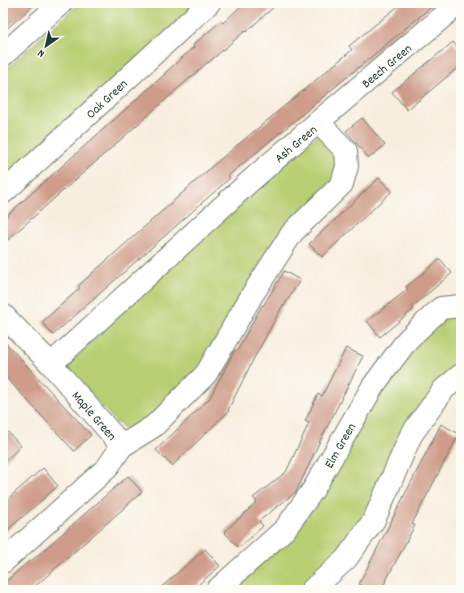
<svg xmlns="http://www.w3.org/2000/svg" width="464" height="593" viewBox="0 0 464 593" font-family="Dekko,sans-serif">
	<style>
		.green { fill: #b9cf73; stroke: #6c8654 }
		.building { fill: #cf9c89 }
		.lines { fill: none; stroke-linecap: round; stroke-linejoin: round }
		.minor-casing { stroke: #6b7b70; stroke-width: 24 }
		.minor { stroke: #fff; stroke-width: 22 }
		.labels { text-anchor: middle; stroke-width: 3.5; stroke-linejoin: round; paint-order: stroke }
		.street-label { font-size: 13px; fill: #1f3d34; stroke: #fdfcf7 }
	</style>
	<rect width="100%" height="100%" fill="#fdfcf7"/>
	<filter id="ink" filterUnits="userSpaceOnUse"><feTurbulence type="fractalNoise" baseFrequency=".025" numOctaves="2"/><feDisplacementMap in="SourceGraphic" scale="8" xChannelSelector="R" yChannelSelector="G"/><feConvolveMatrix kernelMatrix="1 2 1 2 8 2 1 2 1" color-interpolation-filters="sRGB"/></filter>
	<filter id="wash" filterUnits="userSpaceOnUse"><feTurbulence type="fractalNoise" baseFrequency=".012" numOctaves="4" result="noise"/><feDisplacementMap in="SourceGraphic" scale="16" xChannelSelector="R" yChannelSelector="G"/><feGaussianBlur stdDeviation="0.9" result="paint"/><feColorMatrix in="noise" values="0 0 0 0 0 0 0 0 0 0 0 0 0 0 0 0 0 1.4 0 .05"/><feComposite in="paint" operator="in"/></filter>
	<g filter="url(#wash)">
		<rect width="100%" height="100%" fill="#f8eede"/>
		<!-- green -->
		<g class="green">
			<path d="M80 3H202L3 185V72Z"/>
			<path d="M321 132 339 151 336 177 200 368 155 417 131 431 116 422 70 370 71 362 186 252Z"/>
			<path d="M444 313 461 315V365L375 506 342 553 302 590H230L303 522 337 471 360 423 393 365Z"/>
		</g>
		<g id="blocks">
			<!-- building -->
			<g class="building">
				<path d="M3 3H36L3 32Z"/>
				<path d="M244 3H278L246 32 245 31 208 63V62L3 244V219L165 74H164L194 47 193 45 221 21 223 23Z"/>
				<path d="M402 3H436L228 176 230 178 53 335 42 322 80 288 78 286 216 163 352 50 349 46Z"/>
				<path d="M453 42 461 52V65L407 110 392 92Z"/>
				<path d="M362 118 385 145 369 158 346 131Z"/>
				<path d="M379 178 392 191 322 257 309 244Z"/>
				<path d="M440 259 452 273 412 307 414 309 380 337 367 321 408 289 406 287Z"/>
				<path d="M284 271 300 280 284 306 283 305 253 360 228 410 229 411 172 466 156 450 209 399 235 350 237 351 262 305 263 306Z"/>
				<path d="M3 340 91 435 74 451 3 374Z"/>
				<path d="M346 348 363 356 320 441 296 492 259 521 263 526 239 548 224 532 257 502 253 498 286 472 309 423 305 421 318 394 322 396Z"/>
				<path d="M441 424 459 434 412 524 415 525 381 590H371L359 584Z"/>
				<path d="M3 427 21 446 3 463Z"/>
				<path d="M43 468 58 486 3 534V503Z"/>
				<path d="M128 476 142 492 31 590H3V584L29 561 30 562Z"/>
				<path d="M205 549 220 566 192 590H158Z"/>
			</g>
		</g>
	</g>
	<g filter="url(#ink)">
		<use href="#blocks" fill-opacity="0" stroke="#6b7b70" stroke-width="1"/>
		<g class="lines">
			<defs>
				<g id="minor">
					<path d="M3 55 61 3"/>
					<path d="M318 122 459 3"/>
					<path d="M3 193 209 3"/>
					<path d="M3 315 51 364 122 446 107 468 3 562"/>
					<path d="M51 364 248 183 318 122 346 151 347 166 342 184 292 233 252 295 206 374 154 426 122 446"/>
					<path d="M217 590 285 529 313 490 373 386 408 339 441 308 461 306"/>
					<path d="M312 590 346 559 374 520 411 435 444 389 461 375"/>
				</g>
			</defs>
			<!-- minor casing -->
			<use href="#minor" class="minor-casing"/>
			<!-- minor -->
			<use href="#minor" class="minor"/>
		</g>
	</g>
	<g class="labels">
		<!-- street labels -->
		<g class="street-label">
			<text transform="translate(386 65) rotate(-40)" y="5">Beech Green</text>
			<text transform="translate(106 98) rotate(-43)" y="5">Oak Green</text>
			<text transform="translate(295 143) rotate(-40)" y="5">Ash Green</text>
			<text transform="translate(95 415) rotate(49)" y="5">Maple Green</text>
			<text transform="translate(339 445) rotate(-60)" y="5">Elm Green</text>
		</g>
	</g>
	<!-- margin -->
	<rect width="464" height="593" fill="none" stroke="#fdfcf7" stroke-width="16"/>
	<!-- north arrow -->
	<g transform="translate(46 46) rotate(214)" stroke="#fdfcf7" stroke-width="3" paint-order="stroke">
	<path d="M0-3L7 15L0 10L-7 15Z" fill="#1f3d34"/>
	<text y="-6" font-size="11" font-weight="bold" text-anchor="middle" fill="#1f3d34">N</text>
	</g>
</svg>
